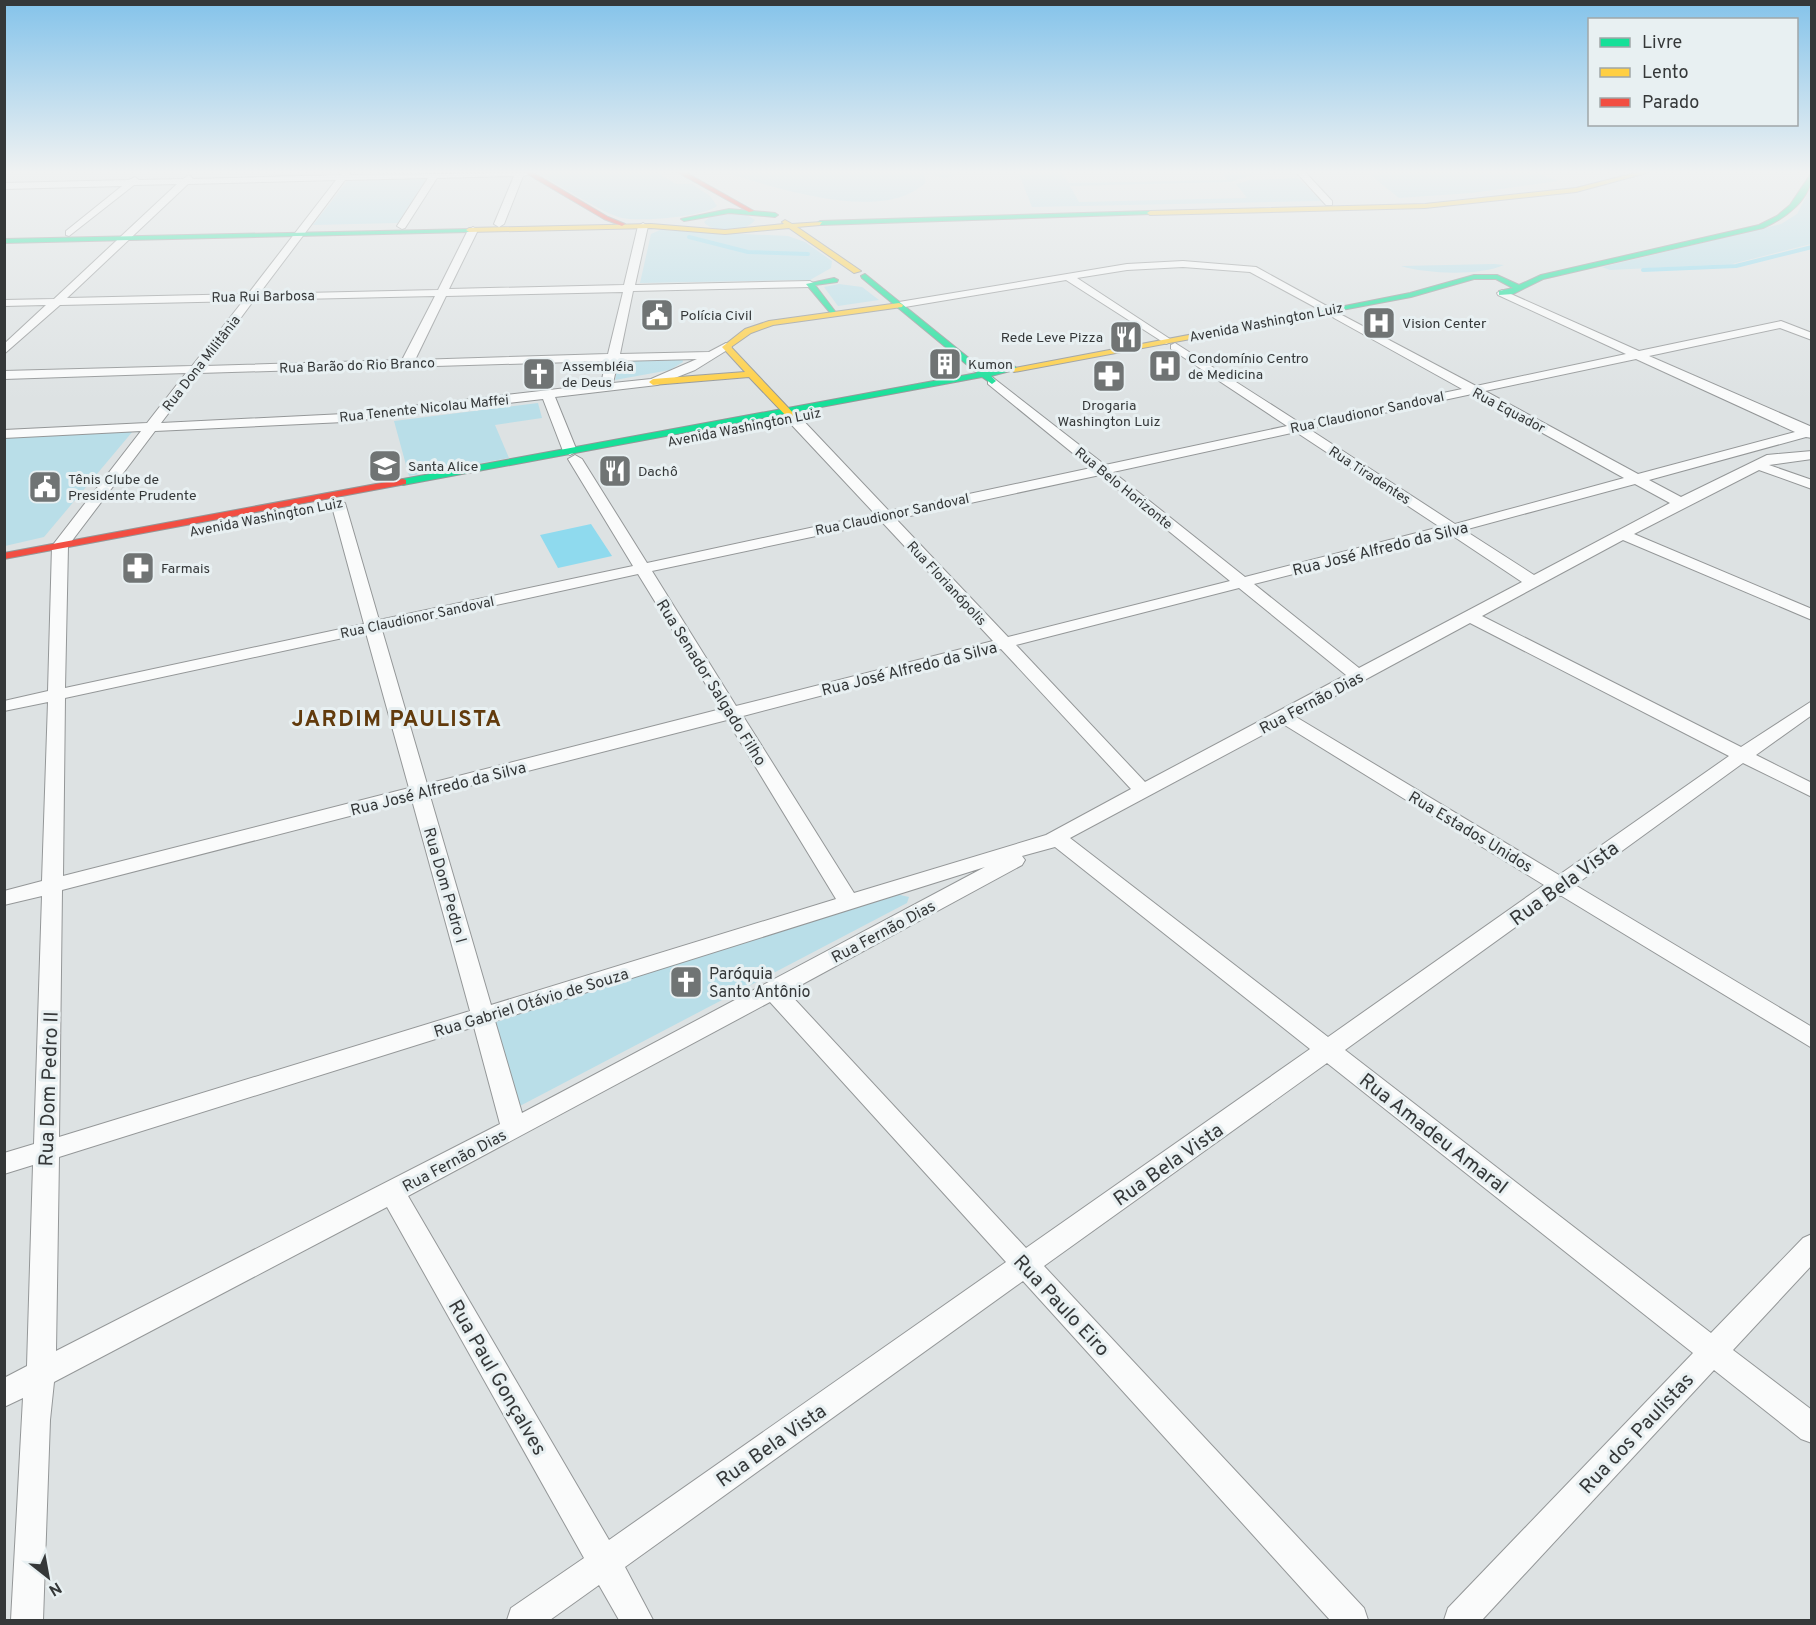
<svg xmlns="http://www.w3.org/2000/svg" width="1816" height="1625" viewBox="0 0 1816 1625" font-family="Overpass,sans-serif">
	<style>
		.green { fill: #b9dee8 }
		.water { fill: #8fdaee }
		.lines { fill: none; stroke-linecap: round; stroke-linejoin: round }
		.stream { stroke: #8fdaee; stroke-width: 4 }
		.street-casing { stroke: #949798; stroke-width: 2 }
		.fast-casing { stroke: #949798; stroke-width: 2 }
		.slow-casing { stroke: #949798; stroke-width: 2 }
		.jam-casing { stroke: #949798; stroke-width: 2 }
		.street { fill: #fafbfb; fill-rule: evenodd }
		.fast { fill: #16e098; fill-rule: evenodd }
		.slow { fill: #ffcf43; fill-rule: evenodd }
		.jam { fill: #f24e42; fill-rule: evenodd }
		.labels { text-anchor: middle; stroke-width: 6; stroke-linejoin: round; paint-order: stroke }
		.far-street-label { font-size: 14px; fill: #353839; stroke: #e8f0f2 }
		.far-poi-label { font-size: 14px; fill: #353839; stroke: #e8f0f2; text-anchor: start }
		.street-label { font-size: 16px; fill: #353839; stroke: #e8f0f2 }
		.poi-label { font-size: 16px; fill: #353839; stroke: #e8f0f2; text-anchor: start }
		.near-street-label { font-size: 20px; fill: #353839; stroke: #e8f0f2 }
		.district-label { font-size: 22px; font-weight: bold; letter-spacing: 1.5px; fill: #623b0d; stroke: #e8f0f2 }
	</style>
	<rect width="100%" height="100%" fill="#dde2e3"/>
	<!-- green -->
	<g class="green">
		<path d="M536 172H656L676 184H692L710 196 717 206C703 217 640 222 622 218 606 215 554 182 536 172Z"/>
		<path d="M724 172H945L954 175 944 178 924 173 926 182C883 225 774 187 724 172Z"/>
		<path d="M1018 172H1062L1069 183 1227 180 1222 172 1259 173 1230 182 1070 186 1079 202 1247 198 1236 184 1250 180 1298 178 1322 201 1032 207Z"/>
		<path d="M1367 172 1538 173 1559 181 1472 193 1399 198Z"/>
		<path d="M427 178 398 223 313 225 348 180Z"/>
		<path d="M1811 187V244L1732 264 1610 270 1602 267 1781 224 1797 214Z"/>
		<path d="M729 214 747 215 755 220C747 232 712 234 704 222L710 217Z"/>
		<path d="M660 230 788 236 805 242 832 261 831 268 810 280 640 283 651 234Z"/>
		<path d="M1494 264 1504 265C1480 276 1426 274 1401 266Z"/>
		<path d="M839 284 862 287 879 300 838 306 824 287Z"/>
		<path d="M682 358 683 362 670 370 615 380 619 360Z"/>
		<path d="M538 403 542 418 495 425 509 458 409 476 394 421Z"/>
		<path d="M133 431 44 537 5 546 4 437Z"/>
		<path d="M896 894 909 897 907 903 518 1107 493 1019Z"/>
	</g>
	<!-- water -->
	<path class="water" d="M591 524 612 556 558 568 540 535Z"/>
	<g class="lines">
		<!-- stream -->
		<g class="stream">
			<path d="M689 237 748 252 808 254"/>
			<path d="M1643 270 1736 266 1812 247"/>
		</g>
		<defs>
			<g id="street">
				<path d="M342 172H351L349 175 532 173 523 176 504 224 499 227 494 224 514 176 437 178 405 228 402 229 397 226 428 178 345 180 259 294 438 290 468 230 473 227 478 230 449 289 624 285 638 226 643 223 648 226 635 285 810 281 815 284 810 287 633 291 620 354 709 352 726 343 732 347 695 370 657 385 555 397 577 451 570 455 563 451 543 399 344 422 155 431 68 546 65 688 364 624 331 503 338 499 345 503 379 620 633 566 568 459 575 455 582 459 647 563 875 514 788 421V415H798L889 511 1091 468 988 384V378L992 377 1105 465 1287 426 1171 349V345L1175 343 1300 423 1462 389 1334 318 1332 316 1338 313 1476 386 1626 354 1498 295 1497 293 1502 290 1639 351 1781 321 1812 333V340L1780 328 1649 356 1812 427V438L1806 437 1649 480 1681 497 1767 455 1812 451V459L1769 465 1812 480V489L1759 470 1634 534 1812 609V620L1623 540 1482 616 1741 747 1812 701V715L1756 755 1812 783V797L1743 763 1575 885 1812 1027V1048L1560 895 1345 1050 1711 1333 1803 1238 1812 1234V1265L1733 1350 1812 1410V1443L1801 1439 1714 1370 1482 1620H1444L1448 1608 1693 1353 1327 1063 1044 1266 1364 1608 1368 1620H1330L1023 1281 625 1567 653 1620H619L599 1585 550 1620H507L511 1608 584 1558 387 1207 54 1382 50 1420 43 1620H11L23 1398 4 1407V1378L27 1366 33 1165 4 1174V1153L34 1144 42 896 4 905V891L42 881 48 702 4 711V701L48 691 52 546 141 431 4 438V430L147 423 186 373 4 379V371L192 366 243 301 60 305 4 354V344L46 305 4 306V300L54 299 177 184 134 185 69 236 66 235V231L122 186 4 189V183L129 180 135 177 139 180 183 179 189 175 193 179 340 175ZM336 180 248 294 67 298 188 184ZM623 292 608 354 415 360 446 296ZM435 296 402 360 205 366 254 300ZM697 359 651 379 613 383 618 361ZM1636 359 1795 432 1638 474 1485 391ZM606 361 601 384 344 414 161 423 199 373ZM1472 394 1624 478 1455 524 1309 429ZM1296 432 1440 527 1245 577 1113 472ZM1100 475 1230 581 1008 637 896 519ZM1635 484 1670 503 1534 575 1464 530ZM882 522 993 641 736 706 652 571ZM1450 534 1522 582 1359 668 1254 584ZM638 574 721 709 427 784 382 630ZM1239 588 1346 675 1145 782 1016 645ZM1470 623 1729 756 1559 875 1296 717ZM366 633 409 788 63 876 65 698ZM1001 649 1131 789 1046 835 854 893 743 716ZM727 720 836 899 491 1005 430 796ZM1283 724 1544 885 1328 1037 1070 838ZM412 800 470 1011 59 1137 62 890ZM1055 847 1310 1049 1026 1248 788 992 1022 865 1025 860 1022 856ZM985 867 558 1094 522 1113 495 1021ZM770 1002 1006 1262 609 1540 408 1196ZM474 1027 500 1124 56 1351 59 1157Z"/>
				<path d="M1296 172H1305L1332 201V205H1326Z"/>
				<path d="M1183 261 1256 267 1334 310 1324 312 1250 272 1183 267 1127 270 1077 278 1170 339 1172 341 1166 344 1066 280 899 308 893 305 899 302 1127 264Z"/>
			</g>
			<g id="fast">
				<path d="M1812 172C1812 199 1786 218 1763 228L1543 279 1513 294 1499 295V291L1513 288 1496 279H1474L1411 297 1278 322 1274 320 1410 293 1474 275H1497L1519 285 1541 275 1759 225 1777 216 1790 205Z"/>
				<path d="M729 209 775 213 778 215 775 217 729 213 684 221 681 219Z"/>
				<path d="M1150 211 1152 214 820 225 817 223 820 221Z"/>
				<path d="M471 229 469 232 4 243V239Z"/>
				<path d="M865 274 986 372 1014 366 1018 369 991 376 996 381 992 384 982 377 403 485 398 482 403 479 977 373 862 278 861 276Z"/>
				<path d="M834 278 838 280 837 282 815 285 837 314 833 316 806 284Z"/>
			</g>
			<g id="slow">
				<path d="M1639 172H1650L1576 192 1425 208 1150 215 1147 213 1150 211 1425 204 1576 188Z"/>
				<path d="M785 220 792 224 822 222 820 225 797 227 861 271 854 273 789 228 725 234 651 228 469 232 466 230 469 228 651 224 725 230 784 224 782 222Z"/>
				<path d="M899 303 903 305 902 307 773 325 751 333 731 347 796 416V420H790L749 377 653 385 649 382 653 379 745 372 722 347 745 329 769 321Z"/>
				<path d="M1278 318H1281V322L1014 372 1010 369Z"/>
			</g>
			<g id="jam">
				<path d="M524 172H532L608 217 625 224 622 226 604 219Z"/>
				<path d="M677 172H685L754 211 749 212Z"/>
				<path d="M403 479 406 480V484L4 559V553Z"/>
			</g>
		</defs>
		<!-- street casing -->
		<use href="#street" class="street-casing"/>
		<!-- fast casing -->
		<use href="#fast" class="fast-casing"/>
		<!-- slow casing -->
		<use href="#slow" class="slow-casing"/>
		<!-- jam casing -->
		<use href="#jam" class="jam-casing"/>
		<!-- street -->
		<use href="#street" class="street"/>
		<!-- fast -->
		<use href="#fast" class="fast"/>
		<!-- slow -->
		<use href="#slow" class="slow"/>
		<!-- jam -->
		<use href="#jam" class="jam"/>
	</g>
	<!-- sky -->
	<linearGradient id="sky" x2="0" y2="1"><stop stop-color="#84c3ea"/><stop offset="0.43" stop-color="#f0f2f2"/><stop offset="1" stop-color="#f0f2f2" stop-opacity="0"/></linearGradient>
	<rect width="1816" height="400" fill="url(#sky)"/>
	<!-- icons -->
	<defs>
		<symbol id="civic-square" viewBox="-11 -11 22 22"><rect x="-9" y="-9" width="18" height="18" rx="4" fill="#707474" stroke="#e8f0f2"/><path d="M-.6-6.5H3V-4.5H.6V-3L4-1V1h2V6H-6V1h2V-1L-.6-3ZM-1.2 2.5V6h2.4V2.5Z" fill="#fff"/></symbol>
		<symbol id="hospital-square" viewBox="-11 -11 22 22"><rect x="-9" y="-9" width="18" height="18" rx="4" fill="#707474" stroke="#e8f0f2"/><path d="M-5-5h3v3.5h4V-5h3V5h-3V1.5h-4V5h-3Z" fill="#fff"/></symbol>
		<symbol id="restaurant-square" viewBox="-11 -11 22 22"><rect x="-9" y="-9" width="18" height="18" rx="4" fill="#707474" stroke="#e8f0f2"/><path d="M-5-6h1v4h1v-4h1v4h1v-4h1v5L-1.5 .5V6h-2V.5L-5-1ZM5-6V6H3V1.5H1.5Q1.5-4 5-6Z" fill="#fff"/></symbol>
		<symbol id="building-square" viewBox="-11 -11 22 22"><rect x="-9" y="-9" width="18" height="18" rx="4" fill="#707474" stroke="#e8f0f2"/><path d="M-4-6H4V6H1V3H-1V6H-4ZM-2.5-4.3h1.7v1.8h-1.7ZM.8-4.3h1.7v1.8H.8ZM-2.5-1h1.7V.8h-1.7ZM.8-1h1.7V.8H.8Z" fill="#fff"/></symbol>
		<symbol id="church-square" viewBox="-11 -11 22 22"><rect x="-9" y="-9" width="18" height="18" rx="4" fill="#707474" stroke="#e8f0f2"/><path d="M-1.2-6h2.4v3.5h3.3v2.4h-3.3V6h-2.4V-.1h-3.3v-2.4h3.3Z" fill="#fff"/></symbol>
		<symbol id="pharmacy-square" viewBox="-11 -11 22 22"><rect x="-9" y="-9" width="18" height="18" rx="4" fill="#707474" stroke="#e8f0f2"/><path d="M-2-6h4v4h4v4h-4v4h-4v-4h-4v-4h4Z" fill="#fff"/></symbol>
		<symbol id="school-square" viewBox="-11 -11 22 22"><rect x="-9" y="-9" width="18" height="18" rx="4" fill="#707474" stroke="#e8f0f2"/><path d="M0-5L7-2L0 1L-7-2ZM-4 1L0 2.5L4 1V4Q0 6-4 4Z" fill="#fff"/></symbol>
	</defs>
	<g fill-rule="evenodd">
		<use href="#civic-square" x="638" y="296" width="38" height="38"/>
		<use href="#hospital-square" x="1360" y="304" width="38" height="38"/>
		<use href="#restaurant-square" x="1107" y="318" width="38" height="38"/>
		<use href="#building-square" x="926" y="345" width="38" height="38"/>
		<use href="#hospital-square" x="1146" y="347" width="38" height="38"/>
		<use href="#church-square" x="520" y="355" width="38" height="38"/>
		<use href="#pharmacy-square" x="1090" y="357" width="38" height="38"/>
		<use href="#school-square" x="366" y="447" width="38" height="38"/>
		<use href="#restaurant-square" x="596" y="452" width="38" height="38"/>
		<use href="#civic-square" x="26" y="468" width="38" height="38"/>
		<use href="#pharmacy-square" x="119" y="549" width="38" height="38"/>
		<use href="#church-square" x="667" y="963" width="38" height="38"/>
	</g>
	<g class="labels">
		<!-- far-street labels -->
		<g class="far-street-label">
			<text transform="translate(263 296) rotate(-1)" y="5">Rua Rui Barbosa</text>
			<text transform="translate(1266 322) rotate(-11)" y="5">Avenida Washington Luiz</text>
			<text transform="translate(201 363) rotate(-52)" y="5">Rua Dona Militânia</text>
			<text transform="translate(357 365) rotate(-2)" y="5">Rua Barão do Rio Branco</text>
			<text transform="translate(424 408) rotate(-6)" y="5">Rua Tenente Nicolau Maffei</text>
			<text transform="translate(1509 410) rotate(28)" y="5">Rua Equador</text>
			<text transform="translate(1367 412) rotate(-12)" y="5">Rua Claudionor Sandoval</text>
			<text transform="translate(744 427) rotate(-11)" y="5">Avenida Washington Luiz</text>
			<text transform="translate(1370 475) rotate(33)" y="5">Rua Tiradentes</text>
			<text transform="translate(1124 488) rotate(39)" y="5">Rua Belo Horizonte</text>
			<text transform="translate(892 514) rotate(-12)" y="5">Rua Claudionor Sandoval</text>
			<text transform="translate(266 517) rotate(-11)" y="5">Avenida Washington Luiz</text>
			<text transform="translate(947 583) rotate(47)" y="5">Rua Florianópolis</text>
			<text transform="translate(417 617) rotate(-12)" y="5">Rua Claudionor Sandoval</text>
		</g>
		<!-- far-poi labels -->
		<g class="far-poi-label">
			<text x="680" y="320">Polícia Civil</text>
			<text x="1402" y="328">Vision Center</text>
			<text x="1103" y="342" text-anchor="end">Rede Leve Pizza</text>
			<text x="1188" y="363">Condomínio Centro<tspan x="1188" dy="16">de Medicina</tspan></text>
			<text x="968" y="369">Kumon</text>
			<text x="562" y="371">Assembléia<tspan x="562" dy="16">de Deus</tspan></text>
			<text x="1109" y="410" text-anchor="middle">Drogaria<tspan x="1109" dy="16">Washington Luiz</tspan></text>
			<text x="408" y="471">Santa Alice</text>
			<text x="638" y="476">Dachô</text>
			<text x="68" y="484">Tênis Clube de<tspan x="68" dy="16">Presidente Prudente</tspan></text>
			<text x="161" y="573">Farmais</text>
		</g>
		<!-- street labels -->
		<g class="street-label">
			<text transform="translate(1380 548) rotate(-14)" y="6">Rua José Alfredo da Silva</text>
			<text transform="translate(909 668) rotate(-14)" y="6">Rua José Alfredo da Silva</text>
			<text transform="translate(712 682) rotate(58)" y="6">Rua Senador Salgado Filho</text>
			<text transform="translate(1311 702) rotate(-28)" y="6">Rua Fernão Dias</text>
			<text transform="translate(438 788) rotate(-14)" y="6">Rua José Alfredo da Silva</text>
			<text transform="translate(1471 831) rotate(31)" y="6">Rua Estados Unidos</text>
			<text transform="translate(446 885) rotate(74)" y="6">Rua Dom Pedro I</text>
			<text transform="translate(883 931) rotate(-28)" y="6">Rua Fernão Dias</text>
			<text transform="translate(531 1002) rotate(-17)" y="6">Rua Gabriel Otávio de Souza</text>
			<text transform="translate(454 1160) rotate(-28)" y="6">Rua Fernão Dias</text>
		</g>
		<!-- poi labels -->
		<g class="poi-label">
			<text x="709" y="979">Paróquia<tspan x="709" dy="18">Santo Antônio</tspan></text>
		</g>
		<!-- near-street labels -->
		<g class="near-street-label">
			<text transform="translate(1564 883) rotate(-36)" y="7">Rua Bela Vista</text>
			<text transform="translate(48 1089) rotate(-88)" y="7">Rua Dom Pedro II</text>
			<text transform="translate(1434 1133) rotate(38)" y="7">Rua Amadeu Amaral</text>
			<text transform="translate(1168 1164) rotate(-35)" y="7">Rua Bela Vista</text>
			<text transform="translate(1062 1305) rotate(47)" y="7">Rua Paulo Eiro</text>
			<text transform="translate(498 1377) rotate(60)" y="7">Rua Paul Gonçalves</text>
			<text transform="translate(1636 1433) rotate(-47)" y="7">Rua dos Paulistas</text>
			<text transform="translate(771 1445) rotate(-35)" y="7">Rua Bela Vista</text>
		</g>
		<!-- district labels -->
		<g class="district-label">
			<text x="397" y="726">JARDIM PAULISTA</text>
		</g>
	</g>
	<!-- border -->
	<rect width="1816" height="1625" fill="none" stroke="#353839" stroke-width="12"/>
	<!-- legend -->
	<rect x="1588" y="18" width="210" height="108" fill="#e8f0f2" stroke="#a0a6a8" stroke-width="1.5"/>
	<rect x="1600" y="38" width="30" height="9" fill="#16e098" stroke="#a0a6a8" stroke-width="1.5"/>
	<text x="1642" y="48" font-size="18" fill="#353839">Livre</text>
	<rect x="1600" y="68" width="30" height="9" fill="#ffcf43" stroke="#a0a6a8" stroke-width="1.5"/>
	<text x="1642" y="78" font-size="18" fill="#353839">Lento</text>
	<rect x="1600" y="98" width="30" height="9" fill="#f24e42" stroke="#a0a6a8" stroke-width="1.5"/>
	<text x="1642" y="108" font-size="18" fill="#353839">Parado</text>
	<!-- north arrow -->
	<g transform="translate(48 1577) rotate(149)" stroke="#e8f0f2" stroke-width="4.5" paint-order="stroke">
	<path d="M0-4.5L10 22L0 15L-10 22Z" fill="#353839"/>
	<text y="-9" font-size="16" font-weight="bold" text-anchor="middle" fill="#353839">N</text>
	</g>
</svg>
